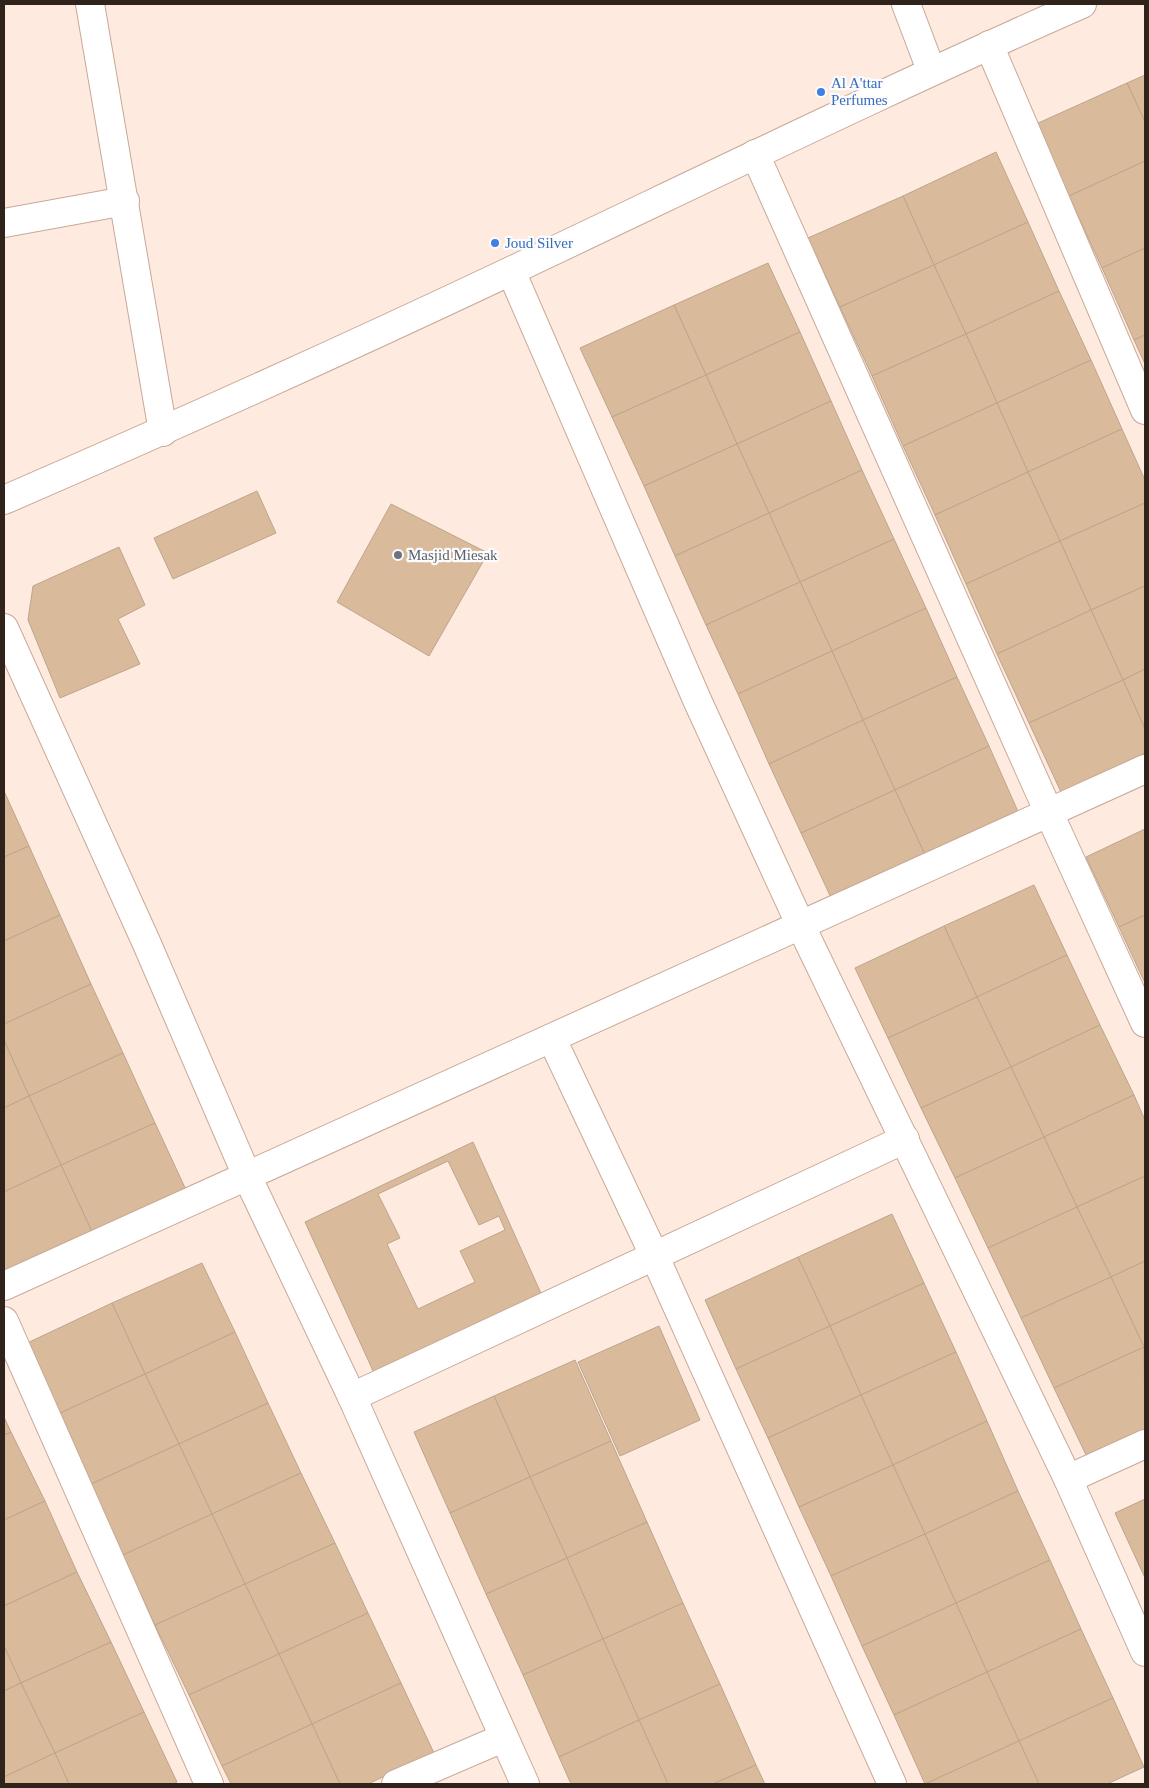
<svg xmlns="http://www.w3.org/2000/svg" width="1149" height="1788" viewBox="0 0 1149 1788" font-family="Georgia,serif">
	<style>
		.building { fill: #d9ba9b; stroke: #bda58d; fill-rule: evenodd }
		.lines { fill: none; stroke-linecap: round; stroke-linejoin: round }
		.minor-casing { stroke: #c8a998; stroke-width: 30 }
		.minor { stroke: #fff; stroke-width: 28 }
		.shop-dot { fill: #3f7fe0; stroke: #fcfcfc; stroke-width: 2 }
		.worship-dot { fill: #6b7280; stroke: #fcfcfc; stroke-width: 2 }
		.labels { text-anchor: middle; stroke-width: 4.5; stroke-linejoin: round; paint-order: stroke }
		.shop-label { font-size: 15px; fill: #366cbe; stroke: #fcfcfc; text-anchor: start }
		.worship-label { font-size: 15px; fill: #5b616d; stroke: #fcfcfc; text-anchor: start }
	</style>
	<rect width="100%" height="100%" fill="#feeadf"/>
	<!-- building -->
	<g class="building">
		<path d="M1145 75V122L1127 83Z"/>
		<path d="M1127 83 1145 122V161L1069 196 1036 124Z"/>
		<path d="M996 152 1028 222 934 265 903 196Z"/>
		<path d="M1145 161V248L1102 268 1069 196Z"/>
		<path d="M903 196 934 265 840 307 808 238Z"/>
		<path d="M1028 222 1059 291 966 334 934 265Z"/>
		<path d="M1145 248V335L1134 340 1102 268Z"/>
		<path d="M768 263 800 332 706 375 674 305Z"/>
		<path d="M934 265 966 334 872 376 840 307Z"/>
		<path d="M1059 291 1091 360 997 403 966 334Z"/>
		<path d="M674 305 706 375 612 417 580 348Z"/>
		<path d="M800 332 831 401 737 444 706 375Z"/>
		<path d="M966 334 997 403 903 446 872 376Z"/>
		<path d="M1145 335V364L1134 340Z"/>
		<path d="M1091 360 1122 429 1028 472 997 403Z"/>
		<path d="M706 375 737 444 644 486 612 417Z"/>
		<path d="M831 401 862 470 769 513 737 444Z"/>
		<path d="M997 403 1028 472 935 515 903 446Z"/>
		<path d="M1122 429 1145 480V503L1060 541 1028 472Z"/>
		<path d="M737 444 769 513 675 556 644 486Z"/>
		<path d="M862 470 894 539 800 582 769 513Z"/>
		<path d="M1028 472 1060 541 966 584 935 515Z"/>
		<path d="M257 491 276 533 173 579 154 538Z"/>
		<path d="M1145 503V586L1091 610 1060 541Z"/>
		<path d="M391 504 488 553 429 656 337 602Z"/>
		<path d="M769 513 800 582 706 625 675 556Z"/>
		<path d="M894 539 926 608 832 651 800 582Z"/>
		<path d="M1060 541 1091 610 997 654 966 584Z"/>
		<path d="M119 547 145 605 118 619 140 664 60 698 28 620 33 586Z"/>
		<path d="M800 582 832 651 738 694 706 625Z"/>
		<path d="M1145 586V669L1123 680 1091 610Z"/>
		<path d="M926 608 957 677 863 720 832 651Z"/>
		<path d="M1091 610 1123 680 1029 723 997 654Z"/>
		<path d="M832 651 863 720 769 764 738 694Z"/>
		<path d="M1145 669V729L1123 680Z"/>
		<path d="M957 677 989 746 895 790 863 720Z"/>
		<path d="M1123 680 1145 729V753L1061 792 1029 723Z"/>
		<path d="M863 720 895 790 801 833 769 764Z"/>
		<path d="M989 746 1020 816 927 859 895 790Z"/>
		<path d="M895 790 927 859 833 902 801 833Z"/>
		<path d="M4 791 29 846 4 857Z"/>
		<path d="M1145 829V915L1119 927 1086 857Z"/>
		<path d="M29 846 60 915 4 941V857Z"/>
		<path d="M1034 885 1067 955 977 997 944 926Z"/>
		<path d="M60 915 91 984 4 1024V941Z"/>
		<path d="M1145 915V983L1119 927Z"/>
		<path d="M944 926 977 997 888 1038 855 968Z"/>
		<path d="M1067 955 1100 1025 1011 1067 977 997Z"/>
		<path d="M91 984 123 1053 29 1096 4 1040V1024Z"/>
		<path d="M977 997 1011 1067 921 1108 888 1038Z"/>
		<path d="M1100 1025 1134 1095 1044 1137 1011 1067Z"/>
		<path d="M4 1040 29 1096 4 1108Z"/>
		<path d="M123 1053 155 1123 61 1165 29 1096Z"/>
		<path d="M1011 1067 1044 1137 955 1178 921 1108Z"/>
		<path d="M1134 1095 1145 1120V1176L1077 1207 1044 1137Z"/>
		<path d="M29 1096 61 1165 4 1192V1108Z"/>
		<path d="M155 1123 187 1192 93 1234 61 1165Z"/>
		<path d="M1044 1137 1077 1207 988 1248 955 1178Z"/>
		<path d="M473 1142 544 1300 374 1373 305 1222ZM448 1161 479 1225 499 1216 505 1230 460 1251 475 1282 418 1309 387 1244 400 1238 378 1194Z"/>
		<path d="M61 1165 93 1234 4 1275V1192Z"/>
		<path d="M1145 1176V1261L1111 1277 1077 1207Z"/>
		<path d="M1077 1207 1111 1277 1021 1318 988 1248Z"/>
		<path d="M892 1214 924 1283 830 1326 798 1257Z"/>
		<path d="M798 1257 830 1326 736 1369 705 1300Z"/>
		<path d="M1145 1261V1346L1144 1347 1111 1277Z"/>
		<path d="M202 1263 235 1332 145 1374 112 1303Z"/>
		<path d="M1111 1277 1144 1347 1054 1388 1021 1318Z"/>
		<path d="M924 1283 956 1352 861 1395 830 1326Z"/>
		<path d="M112 1303 145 1374 56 1415 23 1345Z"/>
		<path d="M659 1326 700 1420 620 1456 578 1362Z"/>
		<path d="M830 1326 861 1395 768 1438 736 1369Z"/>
		<path d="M235 1332 268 1403 179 1444 145 1374Z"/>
		<path d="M1144 1347 1145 1432 1088 1459 1054 1388Z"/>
		<path d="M956 1352 987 1421 893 1465 861 1395Z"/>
		<path d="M575 1360 611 1441 530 1477 494 1396Z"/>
		<path d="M145 1374 179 1444 89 1485 56 1415Z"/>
		<path d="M861 1395 893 1465 799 1507 768 1438Z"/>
		<path d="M494 1396 530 1477 450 1513 414 1432Z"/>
		<path d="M268 1403 301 1473 212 1514 179 1444Z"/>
		<path d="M4 1417 11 1432 4 1435Z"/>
		<path d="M987 1421 1018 1491 925 1534 893 1465Z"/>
		<path d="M11 1432 45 1501 4 1520V1435Z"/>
		<path d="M611 1441 647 1522 567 1558 530 1477Z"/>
		<path d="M179 1444 212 1514 123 1555 89 1485Z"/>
		<path d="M893 1465 925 1534 831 1576 799 1507Z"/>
		<path d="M301 1473 335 1543 245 1584 212 1514Z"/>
		<path d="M530 1477 567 1558 486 1594 450 1513Z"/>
		<path d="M1018 1491 1050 1560 956 1603 925 1534Z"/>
		<path d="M1145 1499V1578L1115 1513Z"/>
		<path d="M45 1501 77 1572 4 1606V1520Z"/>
		<path d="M212 1514 245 1584 155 1625 123 1555Z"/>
		<path d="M647 1522 683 1603 603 1639 567 1558Z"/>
		<path d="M925 1534 956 1603 862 1646 831 1576Z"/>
		<path d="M335 1543 368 1613 279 1654 245 1584Z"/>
		<path d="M567 1558 603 1639 523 1675 486 1594Z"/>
		<path d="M1050 1560 1081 1629 987 1672 956 1603Z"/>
		<path d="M77 1572 111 1642 21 1683 4 1646V1606Z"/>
		<path d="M245 1584 279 1654 189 1695 155 1625Z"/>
		<path d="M683 1603 720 1684 639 1720 603 1639Z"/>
		<path d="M956 1603 987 1672 894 1715 862 1646Z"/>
		<path d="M368 1613 401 1683 312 1724 279 1654Z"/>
		<path d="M1081 1629 1113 1698 1019 1741 987 1672Z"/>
		<path d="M603 1639 639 1720 559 1757 523 1675Z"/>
		<path d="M111 1642 144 1712 55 1753 21 1683Z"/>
		<path d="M4 1646 21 1683 4 1691Z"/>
		<path d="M279 1654 312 1724 222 1766 189 1695Z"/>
		<path d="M987 1672 1019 1741 925 1784 894 1715Z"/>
		<path d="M21 1683 55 1753 4 1777V1691Z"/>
		<path d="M401 1683 434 1753 368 1784H340L312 1724Z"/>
		<path d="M720 1684 756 1765 713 1784H668L639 1720Z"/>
		<path d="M1113 1698 1144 1767 1107 1784H1039L1019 1741Z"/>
		<path d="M144 1712 177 1782 173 1784H69L55 1753Z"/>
		<path d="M639 1720 668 1784H571L559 1757Z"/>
		<path d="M312 1724 340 1784H231L222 1766Z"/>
		<path d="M1019 1741 1039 1784H925Z"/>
		<path d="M55 1753 69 1784H4V1777Z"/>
		<path d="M756 1765 765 1784H713Z"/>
	</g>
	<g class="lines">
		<defs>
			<g id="minor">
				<path d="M90 4 163 432"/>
				<path d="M906 4 931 70"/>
				<path d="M989 45 1145 410"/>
				<path d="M755 154 1049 813 1145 1023"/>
				<path d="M4 223 125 201"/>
				<path d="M511 271 698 702 801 926 1068 1479 1145 1652"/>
				<path d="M4 500C175 426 346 349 515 269 703 180 891 88 1082 4"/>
				<path d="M4 628 147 944 247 1176 352 1397 525 1784"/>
				<path d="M552 1039 655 1257 892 1784"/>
				<path d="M4 1286 1145 769"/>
				<path d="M4 1321 209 1784"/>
				<path d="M352 1397 905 1139"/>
				<path d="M1068 1479 1145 1444"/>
				<path d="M396 1784 503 1738"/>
			</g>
		</defs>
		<!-- minor casing -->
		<use href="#minor" class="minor-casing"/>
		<!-- minor -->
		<use href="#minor" class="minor"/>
	</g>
	<!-- markers -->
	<g class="shop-dot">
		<circle cx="821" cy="92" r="5"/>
		<circle cx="495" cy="243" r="5"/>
	</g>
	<circle class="worship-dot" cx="398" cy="555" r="5"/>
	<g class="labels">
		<!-- shop labels -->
		<g class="shop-label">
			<text x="831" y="88">Al A'ttar<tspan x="831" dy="17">Perfumes</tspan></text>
			<text x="505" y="248">Joud Silver</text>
		</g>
		<!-- worship labels -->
		<g class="worship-label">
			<text x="408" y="560">Masjid Miesak</text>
		</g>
	</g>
	<!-- border -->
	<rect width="1149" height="1788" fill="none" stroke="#2f231c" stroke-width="10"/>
</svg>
